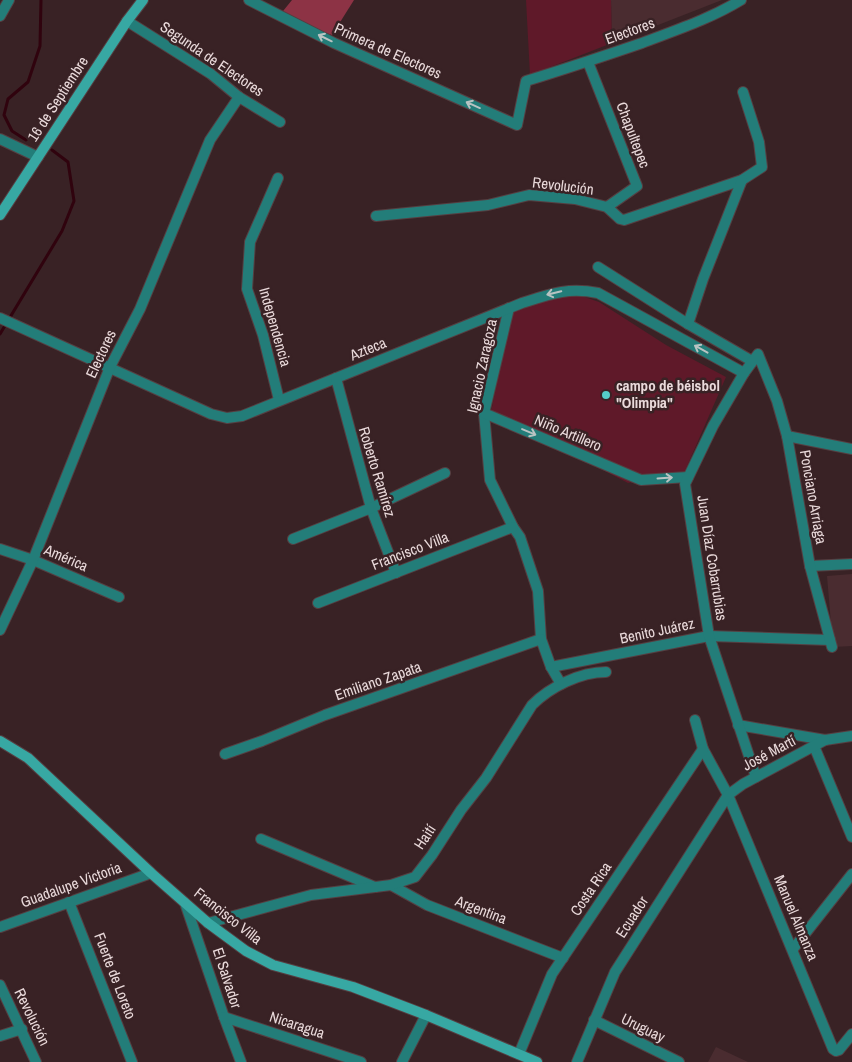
<svg xmlns="http://www.w3.org/2000/svg" width="852" height="1062" viewBox="0 0 852 1062" font-family="'Archivo Narrow',sans-serif">
	<style>
		.built { fill: #4a2c30 }
		.green { fill: #5f1929 }
		.forest { fill: #8d3345 }
		.lines { fill: none; stroke-linecap: round; stroke-linejoin: round }
		.stream { stroke: #30030e; stroke-width: 3 }
		.street-casing { stroke: #553f42; stroke-width: 12 }
		.secondary-casing { stroke: #553f42; stroke-width: 12 }
		.street { stroke: #237d79; stroke-width: 10 }
		.secondary { stroke: #37a8a3; stroke-width: 10 }
		.oneway { stroke: #b8c3c2 }
		.poi-dot { fill: #54cdc8; stroke: #392225; stroke-width: 2 }
		.labels { text-anchor: middle; stroke-width: 5; stroke-linejoin: round; paint-order: stroke }
		.street-label { font-size: 15px; fill: #eadadb; stroke: #392225 }
		.poi-label { font-size: 15px; font-weight: bold; fill: #eadadb; stroke: #392225; text-anchor: start }
	</style>
	<rect width="100%" height="100%" fill="#392225"/>
	<!-- built -->
	<g class="built">
		<path d="M611 0H722L612 43Z"/>
		<path d="M852 574V646L833 647 827 576Z"/>
		<path d="M716 1047 748 1062H708Z"/>
	</g>
	<!-- green -->
	<g class="green">
		<path d="M526 0H611L612 43 530 75Z"/>
		<path d="M576 294 599 302 666 345 726 377 684 473 628 483 491 412 512 309 547 297Z"/>
	</g>
	<!-- forest -->
	<path class="forest" d="M292 0H354L332 35 279 16Z"/>
	<g class="lines">
		<!-- stream -->
		<g class="stream">
			<path d="M26 140 12 131 4 115 8 99 28 82 40 46 41 0"/>
			<path d="M0 334 62 231 74 201 68 162 52 150"/>
		</g>
		<defs>
			<g id="street">
				<path d="M249 0 334 43 517 125 526 81C565 69 604 56 642 43 676 30 710 19 741 0"/>
				<path d="M0 16 9 0"/>
				<path d="M127 21 211 74 239 97 280 122"/>
				<path d="M588 62 637 186 607 207"/>
				<path d="M0 139 38 157"/>
				<path d="M278 178 250 242 247 289 263 335 279 400"/>
				<path d="M376 216 488 205 529 195 575 199 607 207 620 219 624 220 742 180 762 167 759 142 743 92"/>
				<path d="M598 267 688 324 752 361"/>
				<path d="M509 308 484 413 490 480 513 527 520 537 538 591 541 639 551 667 561 684"/>
				<path d="M0 318 211 414 227 418 242 416 522 303C550 294 568 287 598 293L744 373"/>
				<path d="M688 324 703 279 742 180"/>
				<path d="M336 378 371 508 396 573"/>
				<path d="M484 413 641 480 688 477"/>
				<path d="M787 436 852 449"/>
				<path d="M293 539 371 508 445 473"/>
				<path d="M0 549 33 560 119 597"/>
				<path d="M810 566 852 564"/>
				<path d="M318 603 513 527"/>
				<path d="M0 630 33 560 110 367 140 309 210 140 239 97"/>
				<path d="M551 667 709 636 830 640"/>
				<path d="M695 720 703 749 728 795 833 1049 836 1051 839 1050 852 1034"/>
				<path d="M738 725 825 740 852 736"/>
				<path d="M814 746 852 837"/>
				<path d="M225 754 262 741 325 715 541 639"/>
				<path d="M756 777 709 636 685 484 713 426 744 373 758 354 777 401 787 436 810 566 832 647"/>
				<path d="M261 839 375 887"/>
				<path d="M391 885 427 905 563 958"/>
				<path d="M69 902 132 1062"/>
				<path d="M185 903 224 1017 241 1062"/>
				<path d="M208 923 311 895 391 885 415 877 432 855 461 810 486 778 532 705C550 687 580 672 606 672"/>
				<path d="M0 927 151 873"/>
				<path d="M793 949 852 874"/>
				<path d="M0 985 36 1062"/>
				<path d="M224 1017 361 1062"/>
				<path d="M594 1020 679 1062"/>
				<path d="M0 1036 22 1029"/>
				<path d="M519 1054 552 974 703 749"/>
				<path d="M402 1062 426 1015"/>
				<path d="M577 1062 615 972 728 795 743 784 825 740"/>
			</g>
			<g id="secondary">
				<path d="M0 215 127 21 143 0"/>
				<path d="M0 741 28 758 151 873 208 923 246 951 273 965 353 987 426 1015 537 1062"/>
			</g>
		</defs>
		<!-- street casing -->
		<use href="#street" class="street-casing"/>
		<!-- secondary casing -->
		<use href="#secondary" class="secondary-casing"/>
		<!-- street -->
		<use href="#street" class="street"/>
		<!-- secondary -->
		<use href="#secondary" class="secondary"/>
	</g>
	<!-- one-way arrows -->
	<defs><path id="oneway-shaft" d="M-6 0H5M1.5-3L5.5 0L1.5 3" fill="none" stroke-width="1.6" stroke-linecap="round" stroke-linejoin="round" transform="scale(1.25)"/></defs>
	<g class="oneway">
		<use href="#oneway-shaft" transform="translate(325 38) rotate(-154)"/>
		<use href="#oneway-shaft" transform="translate(473 105) rotate(-156)"/>
		<use href="#oneway-shaft" transform="translate(554 293) rotate(166)"/>
		<use href="#oneway-shaft" transform="translate(701 349) rotate(-151)"/>
		<use href="#oneway-shaft" transform="translate(529 432) rotate(23)"/>
		<use href="#oneway-shaft" transform="translate(665 478) rotate(-4)"/>
	</g>
	<!-- markers -->
	<circle class="poi-dot" cx="606" cy="395" r="5"/>
	<g class="labels">
		<!-- street labels -->
		<g class="street-label">
			<text transform="translate(630 31) rotate(-20)" y="5">Electores</text>
			<text transform="translate(388 51) rotate(24)" y="5">Primera de Electores</text>
			<text transform="translate(212 59) rotate(34)" y="5">Segunda de Electores</text>
			<text transform="translate(58 99) rotate(-57)" y="5">16 de Septiembre</text>
			<text transform="translate(633 135) rotate(69)" y="5">Chapultepec</text>
			<text transform="translate(563 186) rotate(7)" y="5">Revolución</text>
			<text transform="translate(275 327) rotate(74)" y="5">Independencia</text>
			<text transform="translate(368 349) rotate(-22)" y="5">Azteca</text>
			<text transform="translate(101 354) rotate(-65)" y="5">Electores</text>
			<text transform="translate(482 366) rotate(-78)" y="5">Ignacio Zaragoza</text>
			<text transform="translate(568 433) rotate(23)" y="5">Niño Artillero</text>
			<text transform="translate(377 472) rotate(73)" y="5">Roberto Ramírez</text>
			<text transform="translate(813 497) rotate(80)" y="5">Ponciano Arriaga</text>
			<text transform="translate(410 551) rotate(-21)" y="5">Francisco Villa</text>
			<text transform="translate(66 558) rotate(23)" y="5">América</text>
			<text transform="translate(712 558) rotate(81)" y="5">Juan Díaz Cobarrubias</text>
			<text transform="translate(657 631) rotate(-12)" y="5">Benito Juárez</text>
			<text transform="translate(378 681) rotate(-19)" y="5">Emiliano Zapata</text>
			<text transform="translate(769 753) rotate(-28)" y="5">José Martí</text>
			<text transform="translate(425 837) rotate(-57)" y="5">Haití</text>
			<text transform="translate(71 885) rotate(-20)" y="5">Guadalupe Victoria</text>
			<text transform="translate(591 889) rotate(-56)" y="5">Costa Rica</text>
			<text transform="translate(481 910) rotate(21)" y="5">Argentina</text>
			<text transform="translate(228 916) rotate(38)" y="5">Francisco Villa</text>
			<text transform="translate(632 917) rotate(-57)" y="5">Ecuador</text>
			<text transform="translate(796 918) rotate(67)" y="5">Manuel Almanza</text>
			<text transform="translate(115 976) rotate(69)" y="5">Fuerte de Loreto</text>
			<text transform="translate(227 978) rotate(72)" y="5">El Salvador</text>
			<text transform="translate(32 1017) rotate(64)" y="5">Revolución</text>
			<text transform="translate(297 1025) rotate(18)" y="5">Nicaragua</text>
			<text transform="translate(643 1028) rotate(26)" y="5">Uruguay</text>
		</g>
		<!-- poi labels -->
		<g class="poi-label">
			<text x="616" y="391">campo de béisbol<tspan x="616" dy="17">"Olimpia"</tspan></text>
		</g>
	</g>
</svg>
